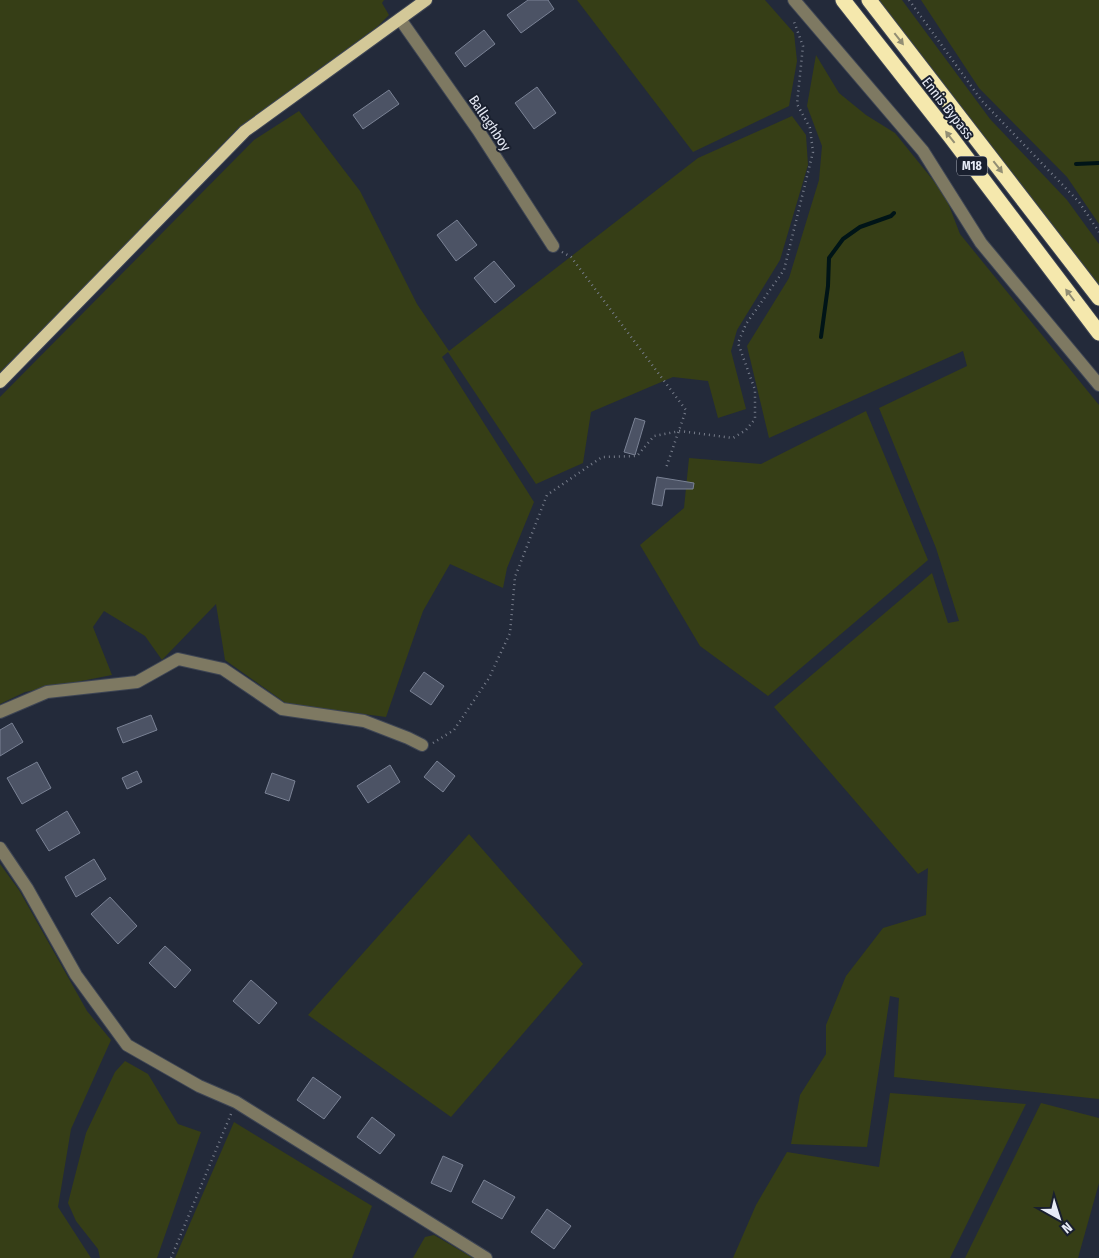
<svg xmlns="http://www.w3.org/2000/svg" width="1099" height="1258" viewBox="0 0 1099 1258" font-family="'Fira Sans Condensed',sans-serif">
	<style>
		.green { fill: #363e16 }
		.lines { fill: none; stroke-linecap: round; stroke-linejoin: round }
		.stream { stroke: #001417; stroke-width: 4 }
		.building { fill: #4c5365; stroke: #7a8295 }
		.minor-casing { stroke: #3e4554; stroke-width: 14 }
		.major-casing { stroke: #3e4554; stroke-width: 14 }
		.highway-casing { stroke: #3e4554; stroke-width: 17 }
		.path { stroke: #777d8b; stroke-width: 2.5; stroke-dasharray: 1 4; stroke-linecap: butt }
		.minor { stroke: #7e7962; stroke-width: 12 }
		.major { stroke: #d3c898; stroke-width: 12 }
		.highway { stroke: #f5e8ad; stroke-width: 15 }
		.oneway { fill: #928e74 }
		.labels { text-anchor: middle; stroke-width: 4; stroke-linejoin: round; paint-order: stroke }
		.shield { fill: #1a202f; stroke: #aaaeba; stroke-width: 1 }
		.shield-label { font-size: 12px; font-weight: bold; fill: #e7ebf6 }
		.street-label { font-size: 14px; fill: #e7ebf6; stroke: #1a202f }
	</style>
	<rect width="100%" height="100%" fill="#232a3a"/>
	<!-- green -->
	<g class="green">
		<path d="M0 0H384L382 3 389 15 377 27 238 128 86 286 0 372Z"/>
		<path d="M577 0H765L794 33 797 61 789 106 693 152Z"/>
		<path d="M877 0H902L990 119 1067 200 1099 244V303Z"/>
		<path d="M921 0H1099V224L1067 177 979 88Z"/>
		<path d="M816 55 839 93 866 115 895 133 945 195 960 234 1099 405V1099L894 1077 899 998 890 996 867 1147 791 1144 800 1095 826 1054V1025L846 976 883 928 926 915 928 868 918 874 774 707 932 573 948 623 959 621 936 548 879 408 967 366 963 351 769 438 747 346 789 278 819 180 822 146 807 106Z"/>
		<path d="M299 111 360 191 417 304 449 351 698 158 792 116 806 135 808 165 780 260 737 330 731 351 746 409 718 418 708 381 673 377 591 412 583 463 536 484 448 352 442 357 534 502 507 568 503 588 450 564 423 611 386 717 287 704 225 660 216 604 162 660 145 636 104 611 93 627 112 675 25 692 0 704V397L254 140Z"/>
		<path d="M866 411 928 560 768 696 700 646 640 545 684 508 689 458 761 464Z"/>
		<path d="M469 834 583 964 451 1117 308 1015Z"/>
		<path d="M0 864 19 890 87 1011 111 1040 71 1129 58 1207 91 1258H0Z"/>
		<path d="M125 1061 148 1074 178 1124 201 1132 157 1258H100L98 1249 76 1221 68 1203 86 1133 115 1072Z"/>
		<path d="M890 1093 1026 1104 950 1258H733L756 1205 787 1152 879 1167Z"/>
		<path d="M1041 1103 1099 1118V1183L1078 1258H965Z"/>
		<path d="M234 1122 372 1206 352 1258H175Z"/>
		<path d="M434 1235 473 1258H413L425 1237Z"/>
	</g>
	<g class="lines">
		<!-- stream -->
		<g class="stream">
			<path d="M1076 164 1099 163"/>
			<path d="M821 337 828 286 829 258 843 239 860 227 891 216 894 213"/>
		</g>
	</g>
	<!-- building -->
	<g class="building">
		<path d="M528 0H548L554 9 521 33 507 15Z"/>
		<path d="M484 30 495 44 465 67 455 53Z"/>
		<path d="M537 87 556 113 534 129 515 103Z"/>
		<path d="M389 90 399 104 363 129 353 115Z"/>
		<path d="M457 220 477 245 456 261 437 235Z"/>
		<path d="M494 261 515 286 495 303 474 278Z"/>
		<path d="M635 418 645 421 635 455 624 452Z"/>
		<path d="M657 477 694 483 693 489H665L662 506 652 504Z"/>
		<path d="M424 672 444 686 431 705 410 691Z"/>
		<path d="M151 715 157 730 123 743 117 728Z"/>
		<path d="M12 723 23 742 0 756V730Z"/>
		<path d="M437 761 455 776 443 792 424 777Z"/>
		<path d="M37 762 51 788 22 804 7 778Z"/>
		<path d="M390 765 400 782 368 803 357 786Z"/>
		<path d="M137 771 142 782 127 789 122 778Z"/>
		<path d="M272 773 295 781 289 801 265 793Z"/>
		<path d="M67 811 80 833 49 851 36 830Z"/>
		<path d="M94 859 106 879 76 897 65 877Z"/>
		<path d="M110 897 137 926 118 944 91 914Z"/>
		<path d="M165 946 191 970 175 988 149 963Z"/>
		<path d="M251 980 277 1003 259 1024 233 1001Z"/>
		<path d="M313 1077 341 1097 324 1119 297 1100Z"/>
		<path d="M372 1117 395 1135 380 1154 357 1137Z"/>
		<path d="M443 1156 463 1165 451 1192 431 1183Z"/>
		<path d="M484 1180 515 1197 502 1219 472 1202Z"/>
		<path d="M547 1209 571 1226 554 1249 531 1232Z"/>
	</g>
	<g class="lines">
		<defs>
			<g id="minor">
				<path d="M794 0 923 151 981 243 1099 385"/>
				<path d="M400 19 478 130 553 246"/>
				<path d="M0 712 47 692 137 682 178 659 223 669 282 709 364 721 408 738 422 745"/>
				<path d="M0 848 27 888 76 975 127 1045 199 1086 236 1102 486 1258"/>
			</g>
			<path id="major" d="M0 382 245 131 426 0"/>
			<g id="highway">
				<path d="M843 0 950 136 1099 333"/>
				<path d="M869 0 1099 298"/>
			</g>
		</defs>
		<!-- minor casing -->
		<use href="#minor" class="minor-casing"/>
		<!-- major casing -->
		<use href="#major" class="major-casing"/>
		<!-- highway casing -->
		<use href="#highway" class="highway-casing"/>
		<!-- path -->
		<g class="path">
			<path d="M909 0 982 101 1079 202 1099 232"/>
			<path d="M562 252 571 257 686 410 666 468"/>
			<path d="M433 743 454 730 489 678 510 633 515 577 547 495 602 457 637 456 654 436 680 431 733 438 746 430 755 419V390L738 343 746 324 784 270 813 152 810 128 797 104 803 46 793 19"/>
			<path d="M171 1258 231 1114"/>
		</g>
		<!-- minor -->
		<use href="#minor" class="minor"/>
		<!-- major -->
		<use href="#major" class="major"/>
		<!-- highway -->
		<use href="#highway" class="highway"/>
	</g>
	<!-- one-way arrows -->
	<defs><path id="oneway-solid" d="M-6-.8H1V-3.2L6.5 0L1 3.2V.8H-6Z" transform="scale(1.25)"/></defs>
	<g class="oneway">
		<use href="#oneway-solid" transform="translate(899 39) rotate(52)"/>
		<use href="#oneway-solid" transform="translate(950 137) rotate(-128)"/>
		<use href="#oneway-solid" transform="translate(998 167) rotate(52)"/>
		<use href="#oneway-solid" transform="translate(1070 295) rotate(-127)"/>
	</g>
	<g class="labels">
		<!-- shield labels -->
		<rect class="shield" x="957" y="156.5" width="30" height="19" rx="4"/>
		<g class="shield-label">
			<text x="972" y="170">M18</text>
		</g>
		<!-- street labels -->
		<g class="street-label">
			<text transform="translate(948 108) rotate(52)" y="5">Ennis Bypass</text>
			<text transform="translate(490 123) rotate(56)" y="5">Ballaghboy</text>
		</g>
	</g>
	<!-- north arrow -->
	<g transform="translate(1059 1218) rotate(141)" stroke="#1a202f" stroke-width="4" paint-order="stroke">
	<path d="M0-4L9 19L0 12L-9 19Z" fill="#e7ebf6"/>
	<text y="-8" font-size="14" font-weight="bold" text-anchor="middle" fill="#e7ebf6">N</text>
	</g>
</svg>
